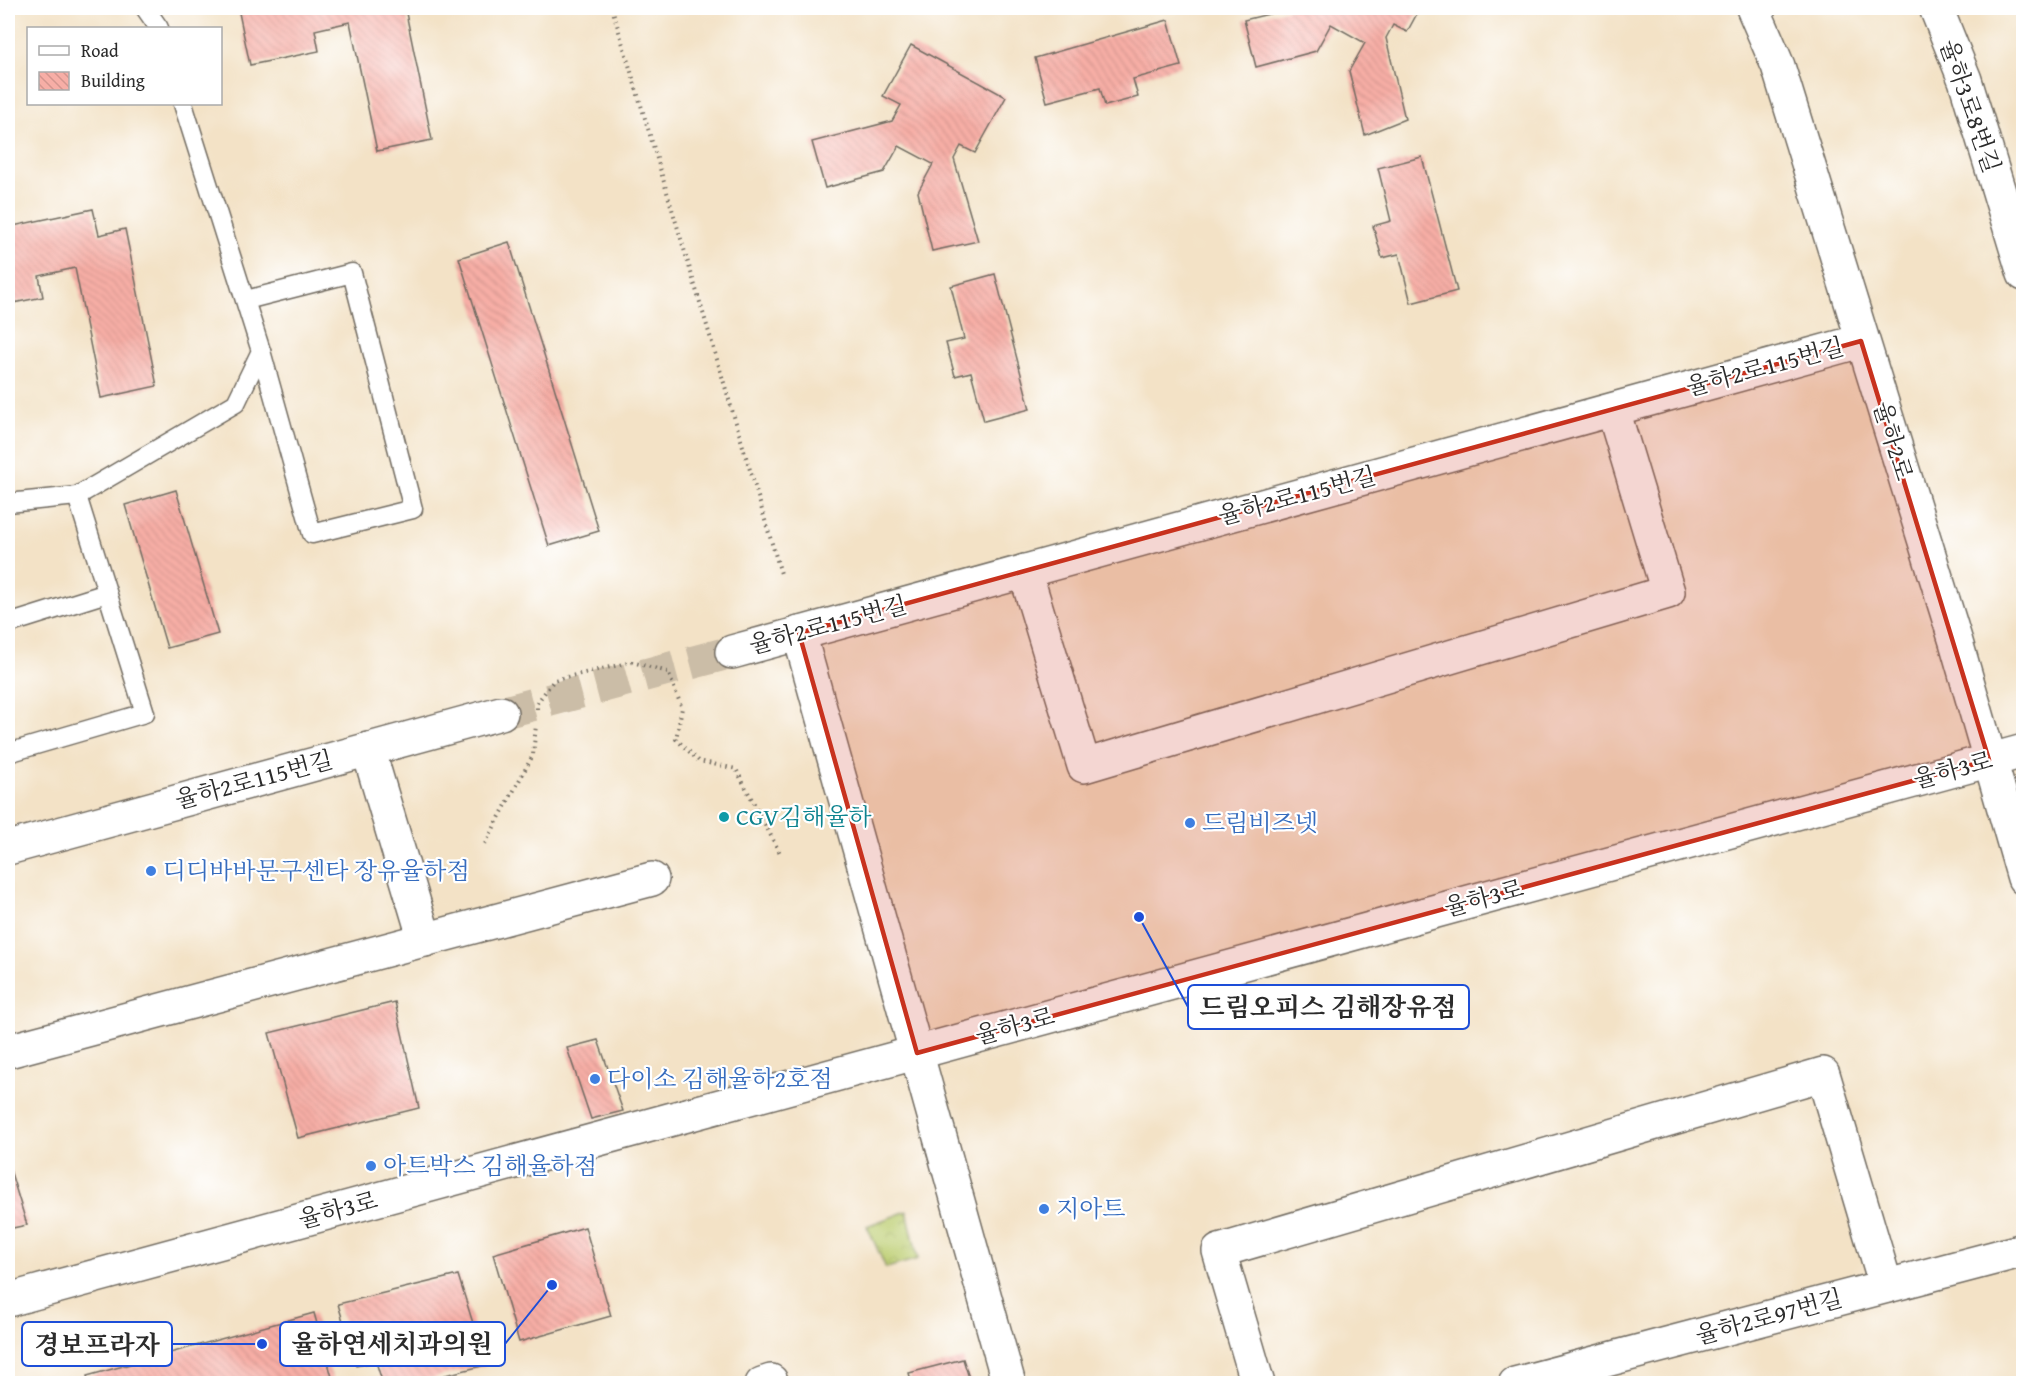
<svg xmlns="http://www.w3.org/2000/svg" width="2031" height="1391" viewBox="0 0 2031 1391" font-family="'Gentium Book Plus','Noto Serif KR',serif">
	<style>
		.park { fill: url(#park-crowns); stroke: #747c4e; stroke-width: 1.5 }
		.building { fill: url(#building-back-hatch) }
		.lines { fill: none; stroke-linecap: round; stroke-linejoin: round }
		.street-tunnel { stroke: #cbbda7; stroke-width: 33; stroke-dasharray: 33 16; stroke-linecap: butt }
		.lane-casing { stroke: #716b61; stroke-width: 21 }
		.street-casing { stroke: #716b61; stroke-width: 36 }
		.secondary-casing { stroke: #716b61; stroke-width: 36 }
		.path { stroke: #716b61; stroke-width: 4; stroke-dasharray: 1.5 4.5; stroke-linecap: butt }
		.lane { stroke: #fff; stroke-width: 18 }
		.street { stroke: #fff; stroke-width: 33 }
		.secondary { stroke: #fff; stroke-width: 33 }
		.marked { fill: #c8321e; fill-opacity: 0.2; stroke: #c8321e; stroke-width: 4.5; stroke-linejoin: round }
		.culture-dot { fill: #0f9aa8; stroke: #fff; stroke-width: 2 }
		.shop-dot { fill: #3f7fe0; stroke: #fff; stroke-width: 2 }
		.labels { text-anchor: middle; stroke-width: 4.5; stroke-linejoin: round; paint-order: stroke }
		.street-label { font-size: 24px; fill: #2b2b2b; stroke: #fff }
		.culture-label { font-size: 24px; fill: #0d838f; stroke: #fff; text-anchor: start }
		.shop-label { font-size: 24px; fill: #366cbe; stroke: #fff; text-anchor: start }
		.leader { fill: none; stroke: #1d4ed8; stroke-width: 2 }
		.callout-dot { fill: #1d4ed8; stroke: #fff; stroke-width: 2 }
		.callout { fill: #fff; stroke: #1d4ed8; stroke-width: 2 }
		.callout-label { font-size: 26px; text-anchor: middle; font-weight: bold; fill: #2b2b2b }
	</style>
	<defs>
		<pattern id="park-crowns" width="20" height="18" patternUnits="userSpaceOnUse" patternTransform="scale(1.5)"><rect width="20" height="18" fill="#bccd70"/><path d="M2 6a3 3 0 1 1 6 0M12 15a3 3 0 1 1 6 0" fill="none" stroke="#a2b061"/></pattern>
		<pattern id="building-back-hatch" width="6" height="6" patternUnits="userSpaceOnUse" patternTransform="scale(1.5)"><rect width="6" height="6" fill="#f7aea6"/><path d="M-1 5l2 2M0 0l6 6M5-1l2 2" fill="none" stroke="#d4968f"/></pattern>
	</defs>
	<rect width="100%" height="100%" fill="#fff"/>
	<filter id="ink" filterUnits="userSpaceOnUse"><feTurbulence type="fractalNoise" baseFrequency=".0167" numOctaves="2"/><feDisplacementMap in="SourceGraphic" scale="12" xChannelSelector="R" yChannelSelector="G"/><feConvolveMatrix kernelMatrix="1 2 1 2 8 2 1 2 1" color-interpolation-filters="sRGB"/></filter>
	<filter id="wash" filterUnits="userSpaceOnUse"><feTurbulence type="fractalNoise" baseFrequency=".008" numOctaves="4" result="noise"/><feDisplacementMap in="SourceGraphic" scale="24" xChannelSelector="R" yChannelSelector="G"/><feGaussianBlur stdDeviation="1.35" result="paint"/><feColorMatrix in="noise" values="0 0 0 0 0 0 0 0 0 0 0 0 0 0 0 0 0 1.4 0 .05"/><feComposite in="paint" operator="in"/></filter>
	<g filter="url(#wash)">
		<rect width="100%" height="100%" fill="#f3e2c6"/>
		<!-- park -->
		<path class="park" d="M907 1211 918 1259 886 1268 867 1226Z"/>
		<g id="blocks">
			<!-- building -->
			<g class="building">
				<path d="M238 8H405L432 140 377 151 350 22 315 30 319 51 250 65Z"/>
				<path d="M1293 8H1420L1407 32 1393 25 1386 38 1405 119 1365 135 1349 71 1365 43 1331 24 1316 51 1256 67 1244 20Z"/>
				<path d="M1168 20 1181 66 1133 79 1138 97 1105 106 1100 88 1047 102 1035 58Z"/>
				<path d="M911 45 1006 97 975 153 961 146 954 159 978 241 932 251 918 192 933 164 899 146 884 172 825 188 812 142 892 121 901 105 883 96Z"/>
				<path d="M1422 157 1457 291 1411 303 1399 254 1382 258 1373 226 1391 221 1378 168Z"/>
				<path d="M93 209 99 235 125 229 157 386 101 398 75 268 39 276 43 297 8 304V227Z"/>
				<path d="M509 242 599 531 549 546 459 258Z"/>
				<path d="M995 274 1030 409 984 421 971 372 955 376 946 343 964 339 951 286Z"/>
				<path d="M176 490 218 634 167 648 125 505Z"/>
				<path d="M395 1002 419 1108 298 1138 269 1033Z"/>
				<path d="M598 1040 623 1111 591 1119 567 1048Z"/>
				<path d="M8 1163 27 1225 8 1229Z"/>
				<path d="M585 1227 611 1316 519 1342 493 1254Z"/>
				<path d="M458 1275 486 1365 409 1384H383L376 1362 356 1366 338 1304Z"/>
				<path d="M314 1313 334 1384H89L87 1376Z"/>
				<path d="M963 1359 971 1384H912L909 1373Z"/>
			</g>
		</g>
	</g>
	<g filter="url(#ink)">
		<use href="#blocks" fill-opacity="0" stroke="#716b61" stroke-width="1.5"/>
		<g class="lines">
			<!-- street-tunnel -->
			<path class="street-tunnel" d="M501 713 732 652"/>
			<defs>
				<g id="lane">
					<path d="M145 8 159 28"/>
					<path d="M246 300 352 273 413 509 312 534 261 351"/>
					<path d="M8 503 77 496 236 403 261 351 183 104"/>
					<path d="M8 624 107 593"/>
					<path d="M8 753 145 713 77 496"/>
				</g>
				<g id="street">
					<path d="M1936 8 1965 80 2024 274"/>
					<path d="M1025 571 1084 766 1668 592 1613 410"/>
					<path d="M799 633 1009 1384"/>
					<path d="M732 652 1861 341"/>
					<path d="M368 749 425 940"/>
					<path d="M8 848 501 713"/>
					<path d="M8 1051 652 879"/>
					<path d="M762 1384 771 1381V1384"/>
					<path d="M1258 1384 1219 1251 1823 1074 1886 1286"/>
					<path d="M1515 1384 2024 1250"/>
				</g>
				<g id="secondary">
					<path d="M1753 8 1778 66 1956 642 2024 878"/>
					<path d="M8 1300 2024 751"/>
				</g>
			</defs>
			<!-- lane casing -->
			<use href="#lane" class="lane-casing"/>
			<!-- street casing -->
			<use href="#street" class="street-casing"/>
			<!-- secondary casing -->
			<use href="#secondary" class="secondary-casing"/>
			<!-- path -->
			<g class="path">
				<path d="M612 8 782 577"/>
				<path d="M537 709V703L554 680 632 662 668 672 682 708 676 739 699 761 736 769 781 855"/>
				<path d="M485 844 533 755 536 725"/>
			</g>
			<!-- lane -->
			<use href="#lane" class="lane"/>
			<!-- street -->
			<use href="#street" class="street"/>
			<!-- secondary -->
			<use href="#secondary" class="secondary"/>
		</g>
	</g>
	<!-- marked area -->
	<path class="marked" d="M1861 341 1989 760 917 1053 799 633Z"/>
	<!-- markers -->
	<circle class="culture-dot" cx="724" cy="817" r="6"/>
	<g class="shop-dot">
		<circle cx="1190" cy="823" r="6"/>
		<circle cx="151" cy="871" r="6"/>
		<circle cx="595" cy="1079" r="6"/>
		<circle cx="371" cy="1166" r="6"/>
		<circle cx="1044" cy="1209" r="6"/>
	</g>
	<g class="labels">
		<!-- street labels -->
		<g class="street-label">
			<text transform="translate(1970 106) rotate(71)" y="8">율하3로8번길</text>
			<text transform="translate(1765 367) rotate(-15)" y="8">율하2로115번길</text>
			<text transform="translate(1893 441) rotate(73)" y="8">율하2로</text>
			<text transform="translate(1297 496) rotate(-15)" y="8">율하2로115번길</text>
			<text transform="translate(828 625) rotate(-15)" y="8">율하2로115번길</text>
			<text transform="translate(1953 770) rotate(-15)" y="8">율하3로</text>
			<text transform="translate(254 780) rotate(-15)" y="8">율하2로115번길</text>
			<text transform="translate(1484 898) rotate(-15)" y="8">율하3로</text>
			<text transform="translate(1015 1026) rotate(-15)" y="8">율하3로</text>
			<text transform="translate(338 1210) rotate(-15)" y="8">율하3로</text>
			<text transform="translate(1769 1317) rotate(-15)" y="8">율하2로97번길</text>
		</g>
		<!-- culture labels -->
		<g class="culture-label">
			<text x="736" y="825">CGV김해율하</text>
		</g>
		<!-- shop labels -->
		<g class="shop-label">
			<text x="1202" y="831">드림비즈넷</text>
			<text x="163" y="879">디디바바문구센타 장유율하점</text>
			<text x="607" y="1087">다이소 김해율하2호점</text>
			<text x="383" y="1174">아트박스 김해율하점</text>
			<text x="1056" y="1217">지아트</text>
		</g>
	</g>
	<!-- callouts -->
	<path class="leader" d="M1139 917L1188 1007M552 1285L505 1344M262 1344L172 1344"/>
	<g class="callout-dot">
		<circle cx="1139" cy="917" r="6"/>
		<circle cx="552" cy="1285" r="6"/>
		<circle cx="262" cy="1344" r="6"/>
	</g>
	<g class="callout">
		<rect x="1188" y="985" width="281" height="44" rx="6"/>
		<rect x="280" y="1322" width="225" height="44" rx="6"/>
		<rect x="22" y="1322" width="150" height="44" rx="6"/>
	</g>
	<g class="callout-label">
		<text x="1328" y="1016">드림오피스 김해장유점</text>
		<text x="392" y="1353">율하연세치과의원</text>
		<text x="97" y="1354">경보프라자</text>
	</g>
	<!-- margin -->
	<rect width="2031" height="1391" fill="none" stroke="#fff" stroke-width="30"/>
	<!-- legend -->
	<rect x="27" y="27" width="195" height="78" fill="#ffffff" stroke="#aaaaaa" stroke-width="1.5"/>
	<rect x="39" y="46" width="30" height="9" fill="#ffffff" stroke="#aaaaaa" stroke-width="1.5"/>
	<text x="81" y="57" font-size="18" fill="#2b2b2b">Road</text>
	<rect x="39" y="72" width="30" height="18" fill="url(#building-back-hatch)" stroke="#aaaaaa" stroke-width="1.5"/>
	<text x="81" y="87" font-size="18" fill="#2b2b2b">Building</text>
</svg>
